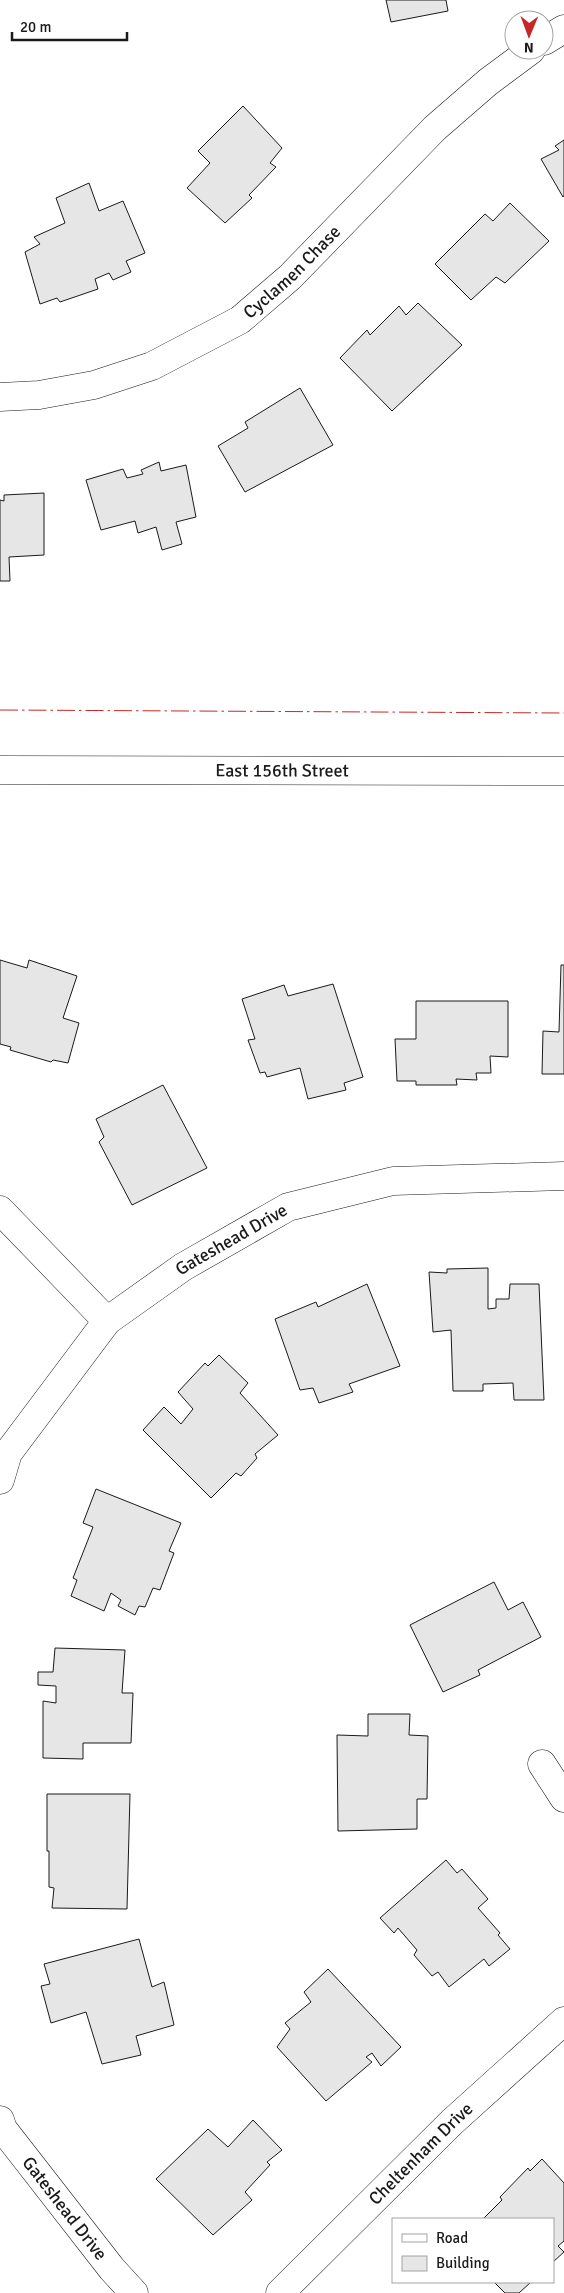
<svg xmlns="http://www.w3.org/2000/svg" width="564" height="2293" viewBox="0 0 564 2293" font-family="Signika,sans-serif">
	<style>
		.building { fill: #e6e6e6; stroke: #1a1a1a }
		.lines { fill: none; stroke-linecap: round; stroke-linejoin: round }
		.minor-casing { stroke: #1a1a1a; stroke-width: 29 }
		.tertiary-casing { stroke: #1a1a1a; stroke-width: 29 }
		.minor { stroke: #fff; stroke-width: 28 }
		.tertiary { stroke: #fff; stroke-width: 28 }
		.power { stroke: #c62828; stroke-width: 1; stroke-dasharray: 18 4 2.5 4; stroke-linecap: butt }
		.labels { text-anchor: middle; stroke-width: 4; stroke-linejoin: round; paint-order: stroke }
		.street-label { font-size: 18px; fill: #1a1a1a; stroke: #fff }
	</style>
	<rect width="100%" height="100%" fill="#fff"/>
	<!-- building -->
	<g class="building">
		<path d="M386 0H446L448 11 391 22Z"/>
		<path d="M243 106 282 148 270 163 276 167 249 195 252 198 225 223 187 188 210 163 198 151Z"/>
		<path d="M564 140V196L563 197 541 159 559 150 555 146Z"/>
		<path d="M89 183 99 211 123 201 145 253 126 261 131 272 113 280 109 273 95 279 98 289 60 302 57 298 40 304 25 252 40 244 34 237 65 223 56 198Z"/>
		<path d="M510 203 549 241 505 283 496 277 471 300 435 264 485 214 493 221Z"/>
		<path d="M418 303 462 345 392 411 340 358 367 330 370 335 399 306 406 315Z"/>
		<path d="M300 388 333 445 245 492 218 446 248 428 245 422Z"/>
		<path d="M159 462 161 471 186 465 196 517 176 522 182 544 162 550 156 527 138 533 135 521 101 530 86 480 123 469 127 478 143 474 141 470Z"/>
		<path d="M44 493V555L9 557 10 581H0V500L4 501V495Z"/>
		<path d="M0 960 27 968 29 960 77 976 63 1018 79 1023 68 1063 53 1060 51 1062 10 1050 11 1047 0 1044Z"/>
		<path d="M561 965H564V1074H542L543 1031 559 1032Z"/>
		<path d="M333 984 363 1077 344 1083 346 1090 308 1099 300 1068 267 1077 265 1072 260 1073 248 1040 255 1039 242 999 284 985 288 996Z"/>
		<path d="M416 1001H508V1057L490 1056 491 1073H476L477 1080 456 1079 457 1085H416V1081H397L395 1039H416Z"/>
		<path d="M163 1085 207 1168 132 1205 99 1142 104 1137 96 1119Z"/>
		<path d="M488 1268V1309L496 1308V1299H509L510 1284H539L544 1400H514L513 1383 483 1384V1391H453L451 1330 433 1332 429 1272 447 1273V1269Z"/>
		<path d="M367 1284 400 1366 349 1384 353 1392 319 1403 313 1388 300 1390 275 1319 316 1302 318 1307Z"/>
		<path d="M219 1355 248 1383 240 1393 278 1435 255 1454 257 1458 241 1476 236 1473 211 1498 143 1430 164 1407 181 1424 193 1409 178 1392 205 1363 208 1366Z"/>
		<path d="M96 1489 181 1523 169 1551 174 1553 160 1590 153 1588 145 1607 139 1606 135 1615 118 1606 121 1600 111 1593 104 1611 71 1596 77 1580 73 1578 93 1527 83 1523Z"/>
		<path d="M494 1582 508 1610 523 1602 541 1637 478 1670 480 1675 443 1692 410 1625Z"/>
		<path d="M55 1648 125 1650 122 1693H133L131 1743H83V1759L43 1758V1701L56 1703V1686L38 1685V1672H53Z"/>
		<path d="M368 1714H410L409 1735 428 1736 427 1799H417V1829L338 1831 337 1735 368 1736Z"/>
		<path d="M47 1794H130L127 1909 52 1908 54 1888 49 1887V1851H47Z"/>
		<path d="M446 1860 457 1873 462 1869 488 1899 478 1908 500 1933 498 1935 510 1949 489 1966 484 1959 449 1987 438 1972 432 1976 414 1955 417 1950 398 1928 394 1933 380 1918Z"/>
		<path d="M139 1939 152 1987 164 1982 174 2025 136 2036 141 2055 102 2064 86 2012 51 2023 41 1986 50 1984 44 1964Z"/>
		<path d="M328 1969 401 2047 381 2066 372 2053 366 2057 372 2062 326 2101 277 2047 290 2029 285 2023 311 2002 304 1992Z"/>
		<path d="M253 2120 282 2150 267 2162 270 2165 245 2192 252 2200 213 2235 156 2179 208 2129 228 2147Z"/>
		<path d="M542 2159 564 2183V2241L558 2246 564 2252 553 2262V2219H483L502 2200 500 2197 528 2168 530 2171Z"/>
		<path d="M494 2282H531L519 2293H505Z"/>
	</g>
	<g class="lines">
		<defs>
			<g id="minor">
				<path d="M544 41 564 29"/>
				<path id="s1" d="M0 397 39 395 94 385 152 366 240 320 290 277 435 128 488 82 531 50"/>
				<path d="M0 1210 107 1321"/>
				<path id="s2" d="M0 1480 8 1453 107 1321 183 1267 288 1207 393 1181 564 1176"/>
				<path d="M542 1764 564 1798"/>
				<path id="s3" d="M0 2120 3 2129 112 2269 134 2293"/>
				<path id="s4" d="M280 2293 452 2122 564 2021"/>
			</g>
			<g id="tertiary">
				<path id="s5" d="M0 770 564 771"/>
			</g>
		</defs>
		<!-- minor casing -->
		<use href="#minor" class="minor-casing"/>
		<!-- tertiary casing -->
		<use href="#tertiary" class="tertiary-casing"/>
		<!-- minor -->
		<use href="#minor" class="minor"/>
		<!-- tertiary -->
		<use href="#tertiary" class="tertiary"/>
		<!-- power -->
		<path class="power" d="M0 710 564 713"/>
	</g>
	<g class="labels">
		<!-- street labels -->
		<g class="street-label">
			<text dy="6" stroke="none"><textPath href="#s1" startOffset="326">Cyclamen Chase</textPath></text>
			<text dy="6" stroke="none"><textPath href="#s5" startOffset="282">East 156th Street</textPath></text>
			<text dy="6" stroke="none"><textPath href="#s2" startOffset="342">Gateshead Drive</textPath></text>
			<text dy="6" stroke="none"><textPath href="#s4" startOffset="198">Cheltenham Drive</textPath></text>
			<text dy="6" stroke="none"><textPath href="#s3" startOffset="110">Gateshead Drive</textPath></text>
		</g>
	</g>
	<!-- legend -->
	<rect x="392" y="2218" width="162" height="65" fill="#ffffff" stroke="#a3a3a3"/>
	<rect x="402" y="2234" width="25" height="8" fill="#ffffff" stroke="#a3a3a3"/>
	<text x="436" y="2243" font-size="15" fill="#1a1a1a">Road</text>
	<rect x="402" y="2256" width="25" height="15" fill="#e6e6e6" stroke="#a3a3a3"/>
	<text x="436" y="2268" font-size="15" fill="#1a1a1a">Building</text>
	<!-- north arrow -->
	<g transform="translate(529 35) rotate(181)"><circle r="24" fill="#ffffff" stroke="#a3a3a3"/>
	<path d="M0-4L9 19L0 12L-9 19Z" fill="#c62828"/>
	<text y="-8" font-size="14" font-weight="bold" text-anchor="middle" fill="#1a1a1a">N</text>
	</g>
	<!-- scale -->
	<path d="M12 32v8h115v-8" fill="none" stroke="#1a1a1a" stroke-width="2.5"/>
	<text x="20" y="32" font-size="15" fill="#1a1a1a" stroke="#ffffff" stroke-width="4" paint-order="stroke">20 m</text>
</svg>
